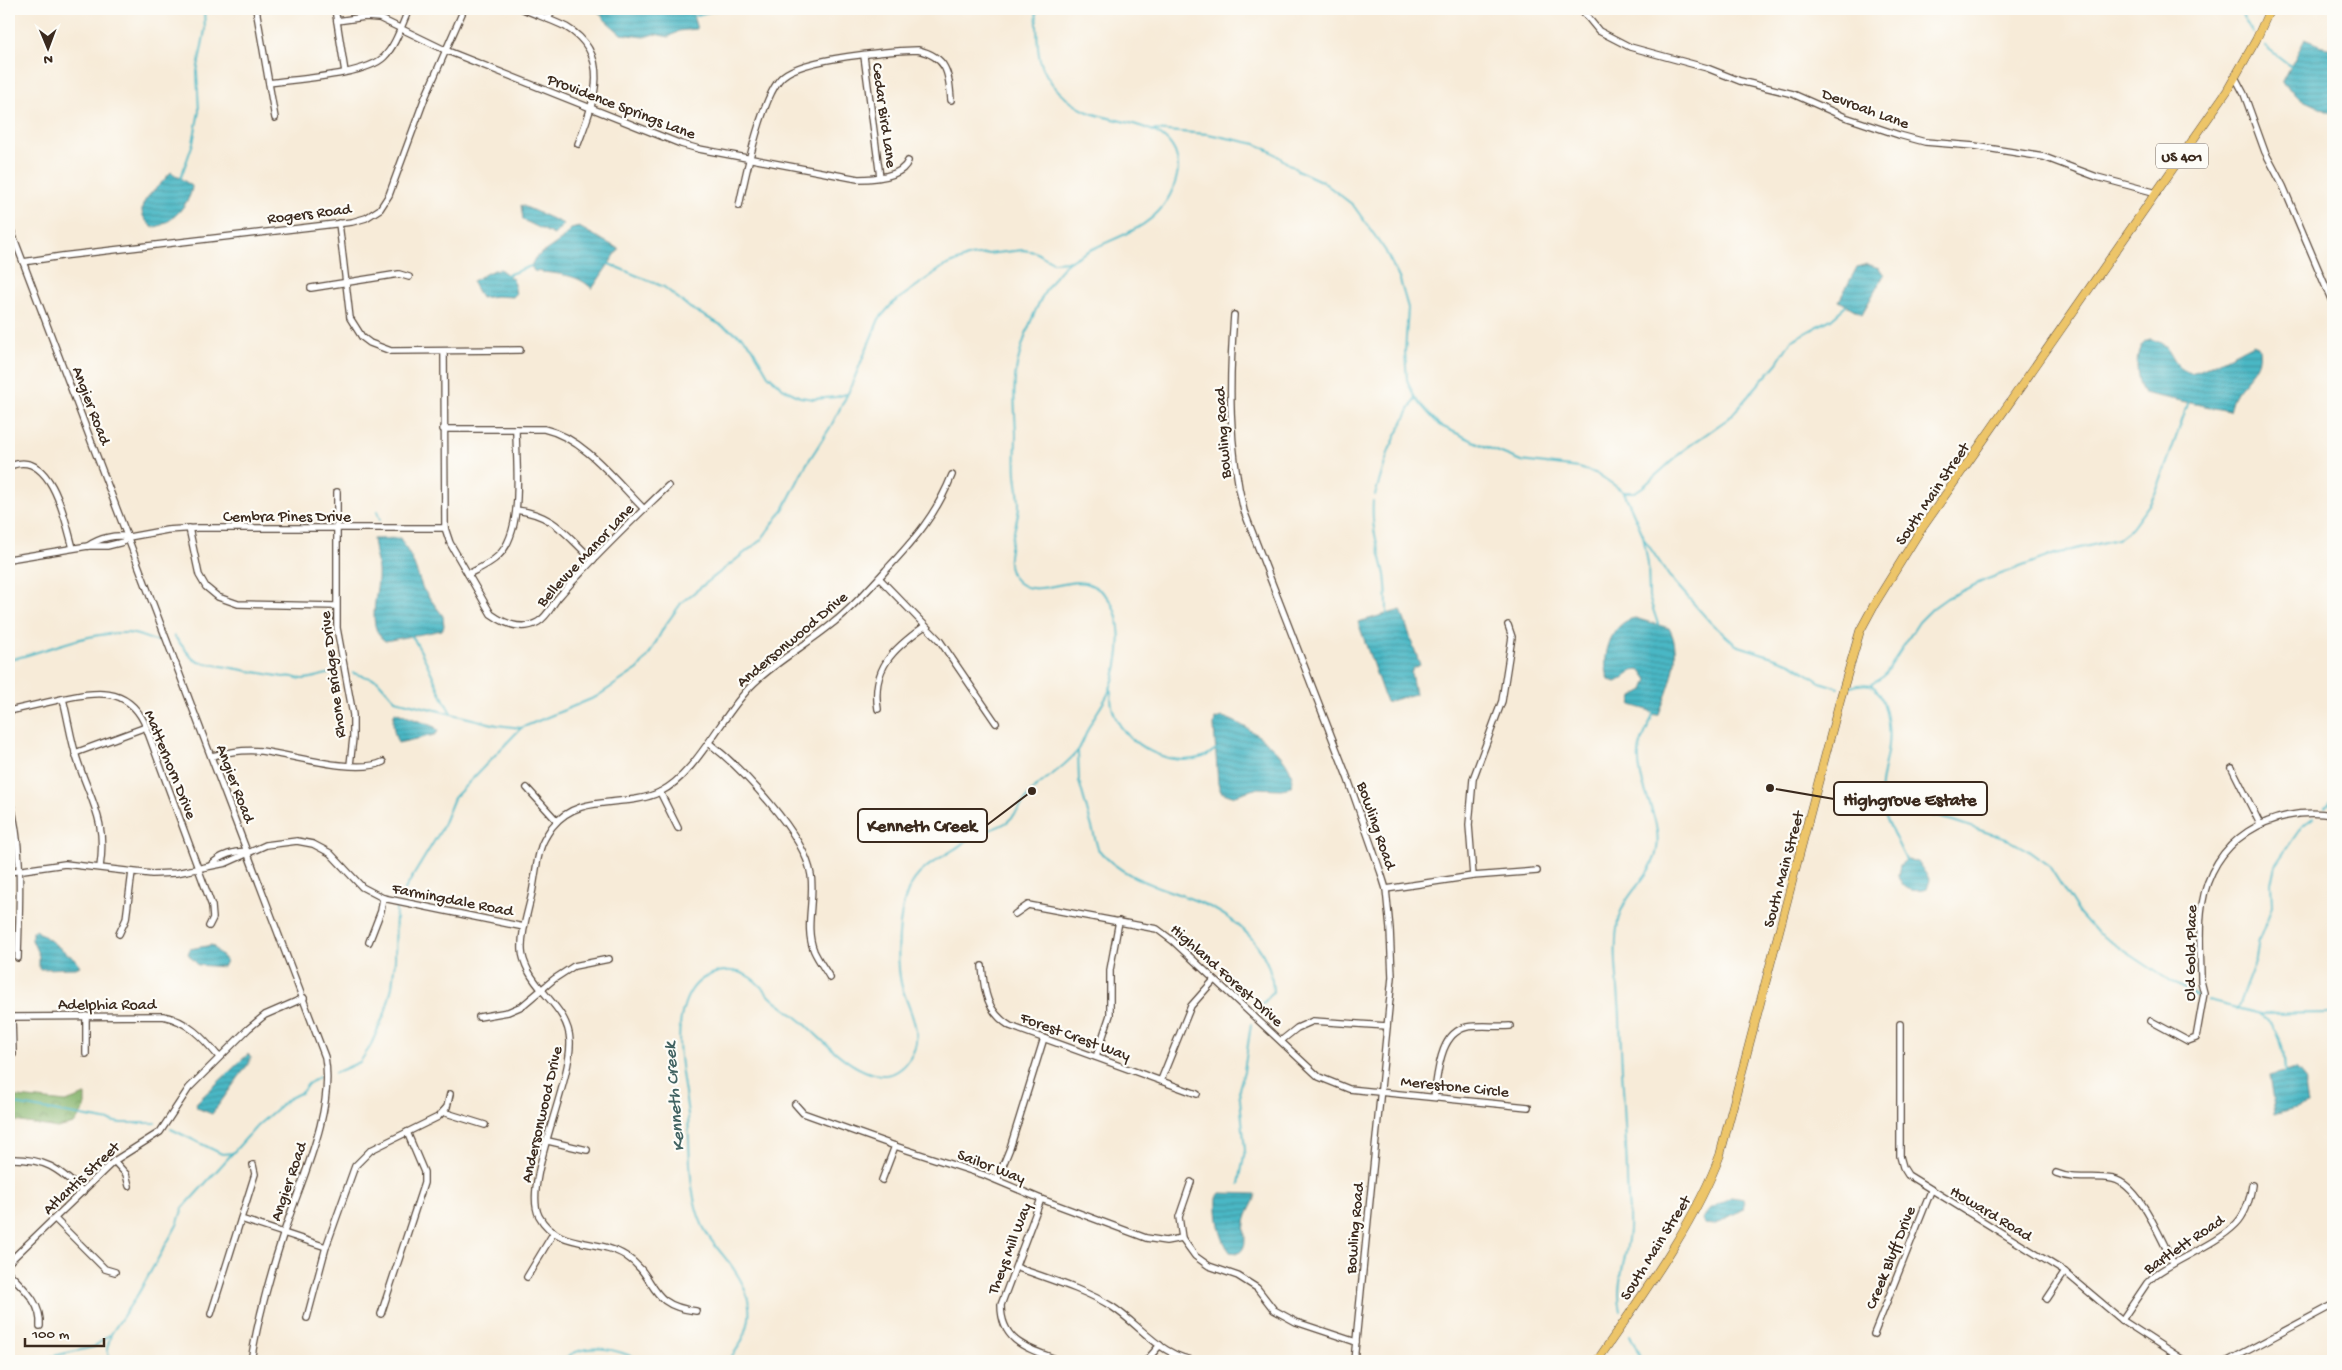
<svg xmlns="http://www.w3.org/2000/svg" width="2342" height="1370" viewBox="0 0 2342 1370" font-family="'Gochi Hand',sans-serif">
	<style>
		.forest { fill: url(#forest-crowns); stroke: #627046 }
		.water { fill: url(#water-rules); stroke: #427072 }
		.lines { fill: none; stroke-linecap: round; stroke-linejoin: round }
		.stream { stroke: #4ab7c5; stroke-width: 2 }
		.minor-casing { stroke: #57473a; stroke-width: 8 }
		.highway-casing { stroke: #57473a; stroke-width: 9 }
		.minor { stroke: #fff; stroke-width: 5.5 }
		.highway { stroke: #edc569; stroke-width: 8 }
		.labels { text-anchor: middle; stroke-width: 4.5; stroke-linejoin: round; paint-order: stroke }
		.shield { fill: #fdfcf7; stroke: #75695f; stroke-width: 1 }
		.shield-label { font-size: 15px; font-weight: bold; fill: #3b2a1e }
		.street-label { font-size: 16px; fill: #3b2a1e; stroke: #fdfcf7 }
		.water-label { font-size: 18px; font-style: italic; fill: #416261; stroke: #fdfcf7 }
		.leader { fill: none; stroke: #3b2a1e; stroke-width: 2 }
		.callout-dot { fill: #3b2a1e; stroke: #fdfcf7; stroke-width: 2 }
		.callout { fill: #fdfcf7; stroke: #3b2a1e; stroke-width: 2 }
		.callout-label { font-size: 18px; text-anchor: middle; font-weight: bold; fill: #3b2a1e }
	</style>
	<defs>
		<pattern id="forest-crowns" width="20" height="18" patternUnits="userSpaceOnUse" patternTransform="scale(1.25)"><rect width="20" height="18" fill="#88b66f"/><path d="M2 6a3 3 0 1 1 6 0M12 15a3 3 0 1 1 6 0" fill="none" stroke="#70945b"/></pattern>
		<pattern id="water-rules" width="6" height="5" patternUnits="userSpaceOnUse" patternTransform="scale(1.25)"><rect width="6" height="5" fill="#4ab7c5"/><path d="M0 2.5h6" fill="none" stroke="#3f959f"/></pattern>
	</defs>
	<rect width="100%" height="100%" fill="#fdfcf7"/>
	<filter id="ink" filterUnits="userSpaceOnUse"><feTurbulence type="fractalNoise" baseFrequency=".02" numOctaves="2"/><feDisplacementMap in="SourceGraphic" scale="10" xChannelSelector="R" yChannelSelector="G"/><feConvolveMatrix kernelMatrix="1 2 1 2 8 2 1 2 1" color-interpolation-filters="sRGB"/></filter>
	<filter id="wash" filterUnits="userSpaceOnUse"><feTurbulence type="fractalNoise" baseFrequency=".0096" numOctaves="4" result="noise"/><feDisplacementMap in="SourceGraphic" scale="20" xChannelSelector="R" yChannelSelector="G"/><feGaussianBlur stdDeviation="1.12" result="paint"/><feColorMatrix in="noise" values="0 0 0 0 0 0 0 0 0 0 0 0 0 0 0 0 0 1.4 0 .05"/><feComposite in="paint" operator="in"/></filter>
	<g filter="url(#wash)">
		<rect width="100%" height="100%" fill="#f7ebd8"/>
		<!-- forest -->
		<path class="forest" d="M85 1095V1108L74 1124 57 1128 9 1120V1096L66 1102Z"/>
		<!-- water -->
		<g class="water">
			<path d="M596 9H691L697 29 679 31 669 37 655 34 644 37 621 34 605 20Z"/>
			<path d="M2305 39 2333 50V114L2303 100 2282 83Z"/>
			<path d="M171 172 192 186C192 202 168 228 152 227 130 208 149 196 163 181 166 178 168 175 171 172Z"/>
			<path d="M521 205 564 224 554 235 523 220Z"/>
			<path d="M579 227 619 249 592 289C578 273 554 274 534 271L531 266 535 258 561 240 571 229Z"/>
			<path d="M1867 264 1879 268 1884 275 1862 314 1839 301 1857 267Z"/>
			<path d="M500 269 513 279 516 294 513 297 496 296 481 298 472 281C482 277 489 270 500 269Z"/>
			<path d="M2150 339C2176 344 2167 366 2191 373L2208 367 2253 344 2258 346C2265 365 2246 378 2236 392 2232 398 2231 405 2229 411L2143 393C2136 380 2132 343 2150 339Z"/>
			<path d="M400 538 412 559 423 589 443 616 444 626 442 630 385 641C364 626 380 591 378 570 377 560 374 550 373 539Z"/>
			<path d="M1401 610 1420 665 1413 669 1411 673 1415 694 1386 702 1358 622Z"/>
			<path d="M1635 618 1669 628C1684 655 1669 687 1659 714L1655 715 1648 710 1631 705 1633 696 1644 690 1648 680 1642 671C1630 667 1626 679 1616 682L1609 680C1600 659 1610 622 1635 618Z"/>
			<path d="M395 712 435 727 438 732 434 735 398 743C394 735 391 720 395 712Z"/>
			<path d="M1222 717C1244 722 1301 760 1291 787L1281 789 1258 788 1232 796 1221 792 1218 784 1214 726 1215 719Z"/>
			<path d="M1906 860 1917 861 1930 880 1927 889C1914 893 1902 890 1898 875L1900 865Z"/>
			<path d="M36 930 76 960 80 966 76 968 39 969V956L32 940V932Z"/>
			<path d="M212 945 226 961 223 967 198 965 188 954 190 949Z"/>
			<path d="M248 1054 251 1057 249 1063 212 1114 197 1108 196 1103Z"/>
			<path d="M2296 1069 2304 1078 2308 1104 2275 1114 2269 1076Z"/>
			<path d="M1220 1193 1256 1194C1255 1203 1246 1212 1245 1224 1243 1235 1249 1245 1239 1253L1230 1252C1219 1238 1216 1214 1217 1197Z"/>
			<path d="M1731 1197 1743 1199 1744 1204 1743 1209 1714 1225 1704 1224 1702 1219 1710 1209Z"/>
		</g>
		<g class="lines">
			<!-- stream -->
			<g class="stream">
				<path d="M2238 9 2253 33"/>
				<path d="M693 16 720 9"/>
				<path d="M2265 46 2292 67"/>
				<path d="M1153 130 1208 134 1256 144 1272 152 1297 170 1323 182 1353 205 1385 250 1400 280 1408 308 1405 352 1407 380 1415 398 1439 425 1484 446 1521 461 1579 468 1598 474 1624 492 1643 535 1648 564 1649 597 1658 624"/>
				<path d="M180 180 193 143 199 111 197 72 205 30 204 9"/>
				<path d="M609 264 664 287 690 308 741 336 752 347 768 375 784 389 800 397 814 399 836 397 846 394"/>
				<path d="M507 275 531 266"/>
				<path d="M1625 492H1635L1644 486 1685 449 1729 418 1777 363 1791 341 1831 319 1846 306"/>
				<path d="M1375 495 1389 450 1415 398"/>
				<path d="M1373 501C1371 533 1379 546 1385 575 1387 589 1387 601 1387 615"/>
				<path d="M377 511 380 520"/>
				<path d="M1644 539 1669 576 1711 623 1736 645 1791 663 1820 682 1838 688"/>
				<path d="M411 635C428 659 436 688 451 713"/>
				<path d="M174 636 193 659 199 662 283 677C294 675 292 678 302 679 311 680 326 672 338 673"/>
				<path d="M9 660C48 651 86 632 126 633 139 633 147 640 159 641"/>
				<path d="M353 673 377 680 395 700 497 725 521 728 596 697 638 669 649 655 664 627 682 602 761 540 784 508 806 465 831 426 849 391 879 319 893 303 943 267 970 256 1023 250 1035 252 1053 262 1071 261"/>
				<path d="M1870 685 1884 676 1919 622 1933 608 1947 598 1985 580 2055 554 2118 539 2132 528 2151 502 2159 485 2189 401"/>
				<path d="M1851 687C1857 685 1864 683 1870 685 1886 691 1890 730 1888 745 1886 764 1878 784 1881 803 1883 814 1900 848 1906 860"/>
				<path d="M1111 689C1111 699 1111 707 1115 716 1128 746 1170 768 1203 757 1207 756 1212 752 1216 749L1218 750"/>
				<path d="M1078 751 1079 781 1098 849C1123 880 1163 887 1199 902 1237 918 1272 948 1273 992L1257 1010"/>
				<path d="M1882 794 1898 807 1953 821 2009 840 2027 850 2049 866 2079 913 2096 932 2170 981 2199 997"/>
				<path d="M2325 807 2333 798"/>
				<path d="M399 899 441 830 454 798 521 728"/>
				<path d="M2208 1001 2261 1014 2333 1013"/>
				<path d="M2237 1009 2256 959 2259 940 2272 907 2271 882 2276 864 2302 826 2313 818"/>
				<path d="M2259 1014C2281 1029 2284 1047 2285 1073"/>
				<path d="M335 1073 360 1062 370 1047 385 1013 392 987 395 960 396 906"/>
				<path d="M9 1103 121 1123H155"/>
				<path d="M171 1129 222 1154 233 1153"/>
				<path d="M1239 1184 1245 1150 1239 1089 1244 1071 1251 1024"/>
				<path d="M1621 1311C1614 1283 1628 1257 1629 1229 1630 1212 1627 1194 1627 1176 1626 1124 1621 1071 1620 1018 1619 985 1612 954 1618 921 1624 892 1652 878 1657 849 1662 816 1636 786 1639 753 1640 740 1649 727 1653 714"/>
				<path d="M1630 1335 1642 1361"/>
				<path d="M31 1361 94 1347 109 1335"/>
				<path d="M110 1361 107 1349 111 1334 138 1294 177 1225 183 1208 258 1125 288 1099 302 1092 308 1084 319 1077"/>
				<path d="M562 1361C584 1340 618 1349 642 1361"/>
				<path d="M728 1361C754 1330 757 1302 733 1268 721 1251 706 1238 699 1217 688 1185 690 1148 688 1115 684 1078 672 1039 685 1003 690 989 698 979 712 974 725 969 739 970 751 978 760 984 766 993 774 1000 784 1008 796 1016 806 1025 827 1045 879 1101 908 1061 928 1034 907 1010 901 983 896 959 898 914 908 891 917 870 934 862 953 850 962 845 968 838 978 834 988 830 998 828 1007 822 1018 813 1024 800 1033 790 1048 776 1067 766 1079 749 1084 740 1087 730 1092 721 1097 712 1103 704 1108 694 1122 662 1131 601 1089 584 1067 576 1039 598 1019 583 996 566 1019 528 1019 505 1019 495 1017 485 1016 474 1015 461 1016 447 1016 433 1015 410 1012 384 1018 361 1025 332 1044 281 1069 262 1103 238 1150 235 1170 195 1174 187 1178 175 1178 166 1176 122 1118 124 1088 112 1067 103 1046 82 1040 60 1036 44 1038 25 1036 9"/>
			</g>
		</g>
	</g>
	<g filter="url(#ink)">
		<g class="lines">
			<defs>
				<g id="minor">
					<path d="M256 9 275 118"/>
					<path d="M335 9 345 72"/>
					<path d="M523 9C537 15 552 20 566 27 614 55 593 104 578 144"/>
					<path d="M1581 9 1599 31 1630 47 1707 68 1740 81 1793 94 1845 117 1899 135 1925 142 1974 146 2044 157 2097 177 2157 193"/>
					<path d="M548 19 553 9"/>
					<path d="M337 21 365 17 379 18 445 50 681 144 699 149 858 179C873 179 902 177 908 161"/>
					<path d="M864 56 880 177"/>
					<path d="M2235 77 2244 94 2265 152 2283 186 2333 304"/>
					<path d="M269 83C296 79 366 75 384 57 396 45 402 24 409 9"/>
					<path d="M739 206C745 177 762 94 783 76 804 58 888 51 918 50 947 57 949 73 951 100"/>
					<path d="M339 223 350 318 362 337 370 343 391 351 520 350"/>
					<path d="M9 225 325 1057C335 1112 301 1180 284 1232 270 1275 258 1318 251 1361"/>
					<path d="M23 262 62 256 352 222 366 218 380 209 389 195 424 100 464 9"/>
					<path d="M311 288 399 274 409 277"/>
					<path d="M1234 315C1229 380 1228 447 1244 511L1348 779 1381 873 1386 889 1390 929 1392 977 1354 1361"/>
					<path d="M444 351 445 528 450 543 491 614C505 624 522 631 538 622 547 617 551 607 557 599 564 591 571 583 578 576 607 544 638 515 668 486"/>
					<path d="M443 429H544C584 438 615 480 644 509"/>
					<path d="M13 465C52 451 66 523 73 548"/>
					<path d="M337 492V628L353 715V738L350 765"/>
					<path d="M516 510C555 515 565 534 593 560"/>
					<path d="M189 528 199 575 206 587 218 597 238 604 336 606"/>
					<path d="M88 546C99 538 116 534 129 537L167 530 197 528H445"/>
					<path d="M9 559 88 546H107L123 542 129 537"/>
					<path d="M468 574C478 569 490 564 498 556 525 531 516 464 516 429"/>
					<path d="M879 578 940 641 996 723"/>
					<path d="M63 699C68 719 71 740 77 759 91 802 107 820 100 867"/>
					<path d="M878 709C871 668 894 648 925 626"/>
					<path d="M9 711C27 707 45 703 62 699 95 692 126 686 144 722L212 906 213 918 209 926"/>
					<path d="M709 743C741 768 805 834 811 875 815 900 804 927 814 951 818 960 825 969 830 978"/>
					<path d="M75 753 146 727"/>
					<path d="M212 756C228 752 244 749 261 751 291 755 357 775 383 762"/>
					<path d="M2232 768 2260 824"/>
					<path d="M527 788 557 821"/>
					<path d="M660 792 678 828"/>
					<path d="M9 798C24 849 19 905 18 958"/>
					<path d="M211 865C220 855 236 850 248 852"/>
					<path d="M9 872 65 864 152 874 176 873 226 863 266 845 297 841 313 844 330 853 362 887 383 898 524 927"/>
					<path d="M1473 876 1469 825 1473 779 1502 701 1512 637 1508 625"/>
					<path d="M1386 889 1473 876 1537 871"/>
					<path d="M1015 914 1028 905 1157 929 1173 941 1319 1077 1349 1089 1528 1107"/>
					<path d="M119 934 126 919 132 872"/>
					<path d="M369 942 381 911 383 898"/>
					<path d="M982 966C984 991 987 1012 1010 1026L1197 1094"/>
					<path d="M86 1016V1054"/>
					<path d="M9 1017 163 1016C188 1021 203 1038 219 1057"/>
					<path d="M12 1017 13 1054"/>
					<path d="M479 1017 508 1012 522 1006 554 979 574 966 609 959"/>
					<path d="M2151 1021 2188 1041 2196 1038 2204 993 2201 981C2201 957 2198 930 2202 905 2212 840 2270 805 2333 815"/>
					<path d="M1900 1024V1156L1903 1167 1908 1175 2065 1272 2122 1320 2185 1361"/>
					<path d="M1282 1040 1297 1028 1313 1021 1387 1026"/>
					<path d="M1096 1057 1110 1015V970L1119 921"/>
					<path d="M1161 1080 1191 1006 1214 980"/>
					<path d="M1434 1097C1438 1074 1439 1033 1467 1027 1480 1025 1496 1027 1510 1026"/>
					<path d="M795 1104 803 1113 895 1146 984 1175 1041 1199 1146 1238 1166 1241 1182 1238"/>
					<path d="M443 1112 485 1125"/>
					<path d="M548 1141 587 1150"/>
					<path d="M9 1159C45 1158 58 1168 83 1192"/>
					<path d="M114 1161 126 1174 129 1186"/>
					<path d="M2056 1173C2075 1181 2094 1175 2113 1179 2140 1185 2161 1240 2173 1262"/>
					<path d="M882 1180 895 1146"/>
					<path d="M997 1180 1010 1148 1044 1038"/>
					<path d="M1191 1182 1179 1217 1182 1238 1195 1256 1209 1266 1238 1276 1257 1288 1274 1310 1296 1322 1356 1342"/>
					<path d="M1041 1199 1001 1305C1001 1344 1031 1349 1061 1361"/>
					<path d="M55 1219 105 1269 115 1272"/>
					<path d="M241 1219 326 1247"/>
					<path d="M9 1262 114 1161 160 1132 189 1088 248 1029 265 1015 304 998"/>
					<path d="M1016 1267C1048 1279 1081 1288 1111 1306 1141 1325 1162 1359 1200 1361"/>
					<path d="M9 1273C23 1288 42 1303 40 1326"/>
					<path d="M527 1277 554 1232"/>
					<path d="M2047 1299 2065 1272"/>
					<path d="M696 1311C646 1305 659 1278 626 1256 599 1238 557 1250 539 1216 522 1184 572 1083 570 1041 569 1012 542 996 529 972 526 966 522 958 522 950 521 931 528 912 532 893 535 878 536 862 541 847 543 840 548 833 552 827 579 792 625 809 660 792 697 774 723 712 754 683 778 660 808 644 833 623 852 608 870 588 886 570 915 539 936 515 952 475"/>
					<path d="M211 1314 255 1174 253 1165"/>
					<path d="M381 1314 424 1183V1172L407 1132"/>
					<path d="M307 1318 326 1247 355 1166 371 1150 438 1117 447 1107 450 1094"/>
					<path d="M2122 1320 2147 1283 2155 1275C2180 1257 2215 1245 2236 1224 2246 1214 2250 1199 2252 1185"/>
					<path d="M1874 1334 1931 1191"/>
					<path d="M1146 1361 1160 1345"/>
					<path d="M2228 1361 2333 1305"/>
				</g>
				<path id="highway" d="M1597 1361C1640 1298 1693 1227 1720 1155L1840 700 1860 631 1874 605 1918 534 2227 91 2256 40 2270 9"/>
			</defs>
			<!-- minor casing -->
			<use href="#minor" class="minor-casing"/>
			<!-- highway casing -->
			<use href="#highway" class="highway-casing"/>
			<!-- minor -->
			<use href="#minor" class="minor"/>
			<!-- highway -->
			<use href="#highway" class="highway"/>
		</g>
	</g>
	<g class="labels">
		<!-- shield labels -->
		<rect class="shield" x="2156" y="143.5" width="52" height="25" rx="4"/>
		<g class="shield-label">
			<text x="2182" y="161">US 401</text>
		</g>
		<!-- street labels -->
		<g class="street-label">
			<text transform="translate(622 105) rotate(21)" y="6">Providence Springs Lane</text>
			<text transform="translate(1866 107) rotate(20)" y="6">Devroah Lane</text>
			<text transform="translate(886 115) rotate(82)" y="6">Cedar Bird Lane</text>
			<text transform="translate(309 212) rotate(-7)" y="6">Rogers Road</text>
			<text transform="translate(93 405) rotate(69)" y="6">Angier Road</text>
			<text transform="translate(1221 433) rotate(-94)" y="6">Bowling Road</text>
			<text transform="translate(1931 493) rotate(-56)" y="6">South Main Street</text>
			<text x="287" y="521">Cembra Pines Drive</text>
			<text transform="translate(584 554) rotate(-47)" y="6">Bellevue Manor Lane</text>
			<text transform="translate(791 638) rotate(-40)" y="6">Andersonwood Drive</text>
			<text transform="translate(331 675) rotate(-97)" y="6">Rhone Bridge Drive</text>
			<text transform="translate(172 764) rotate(68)" y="6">Matterhorn Drive</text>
			<text transform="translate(237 783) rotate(69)" y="6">Angier Road</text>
			<text transform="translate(1378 825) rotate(71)" y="6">Bowling Road</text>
			<text transform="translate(1782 869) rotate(-75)" y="6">South Main Street</text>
			<text transform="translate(453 898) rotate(11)" y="6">Farmingdale Road</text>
			<text transform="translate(2189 953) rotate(-89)" y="6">Old Gold Place</text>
			<text transform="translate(1228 974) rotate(42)" y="6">Highland Forest Drive</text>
			<text x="107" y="1009">Adelphia Road</text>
			<text transform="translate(1076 1035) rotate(20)" y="6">Forest Crest Way</text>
			<text transform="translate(1455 1085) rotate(6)" y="6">Merestone Circle</text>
			<text transform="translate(540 1114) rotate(-77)" y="6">Andersonwood Drive</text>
			<text transform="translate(992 1165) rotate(21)" y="6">Sailor Way</text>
			<text transform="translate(80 1177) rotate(-43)" y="6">Atlantis Street</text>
			<text transform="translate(287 1181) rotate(-71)" y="6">Angier Road</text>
			<text transform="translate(1992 1212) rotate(31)" y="6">Howard Road</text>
			<text transform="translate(1353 1228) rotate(-85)" y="6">Bowling Road</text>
			<text transform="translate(2183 1243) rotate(-34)" y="6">Bartlett Road</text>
			<text transform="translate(1654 1247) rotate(-58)" y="6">South Main Street</text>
			<text transform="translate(1008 1248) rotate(-69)" y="6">Theys Mill Way</text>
			<text transform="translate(1889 1257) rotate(-68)" y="6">Creek Bluff Drive</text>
		</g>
		<!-- water labels -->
		<g class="water-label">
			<text transform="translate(673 1097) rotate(-95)" y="6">Kenneth Creek</text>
		</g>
	</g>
	<!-- callouts -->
	<path class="leader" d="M1770 788L1834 799M1032 791L987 825"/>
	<g class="callout-dot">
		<circle cx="1770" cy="788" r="5"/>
		<circle cx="1032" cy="791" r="5"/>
	</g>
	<g class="callout">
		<rect x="1834" y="782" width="153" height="33" rx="5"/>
		<rect x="858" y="809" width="129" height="33" rx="5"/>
	</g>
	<g class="callout-label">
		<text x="1910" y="805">Highgrove Estate</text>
		<text x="922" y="831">Kenneth Creek</text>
	</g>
	<!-- margin -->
	<rect width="2342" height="1370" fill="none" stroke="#fdfcf7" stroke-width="30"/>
	<!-- north arrow -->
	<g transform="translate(48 48) rotate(179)" stroke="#fdfcf7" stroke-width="4" paint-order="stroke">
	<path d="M0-4L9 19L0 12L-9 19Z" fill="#3b2a1e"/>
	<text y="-8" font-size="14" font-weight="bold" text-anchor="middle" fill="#3b2a1e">N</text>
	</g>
	<!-- scale -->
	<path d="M25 1338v8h79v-8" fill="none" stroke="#3b2a1e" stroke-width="2.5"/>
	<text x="32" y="1338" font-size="15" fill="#3b2a1e" stroke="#fdfcf7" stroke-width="4" paint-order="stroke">100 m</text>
</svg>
